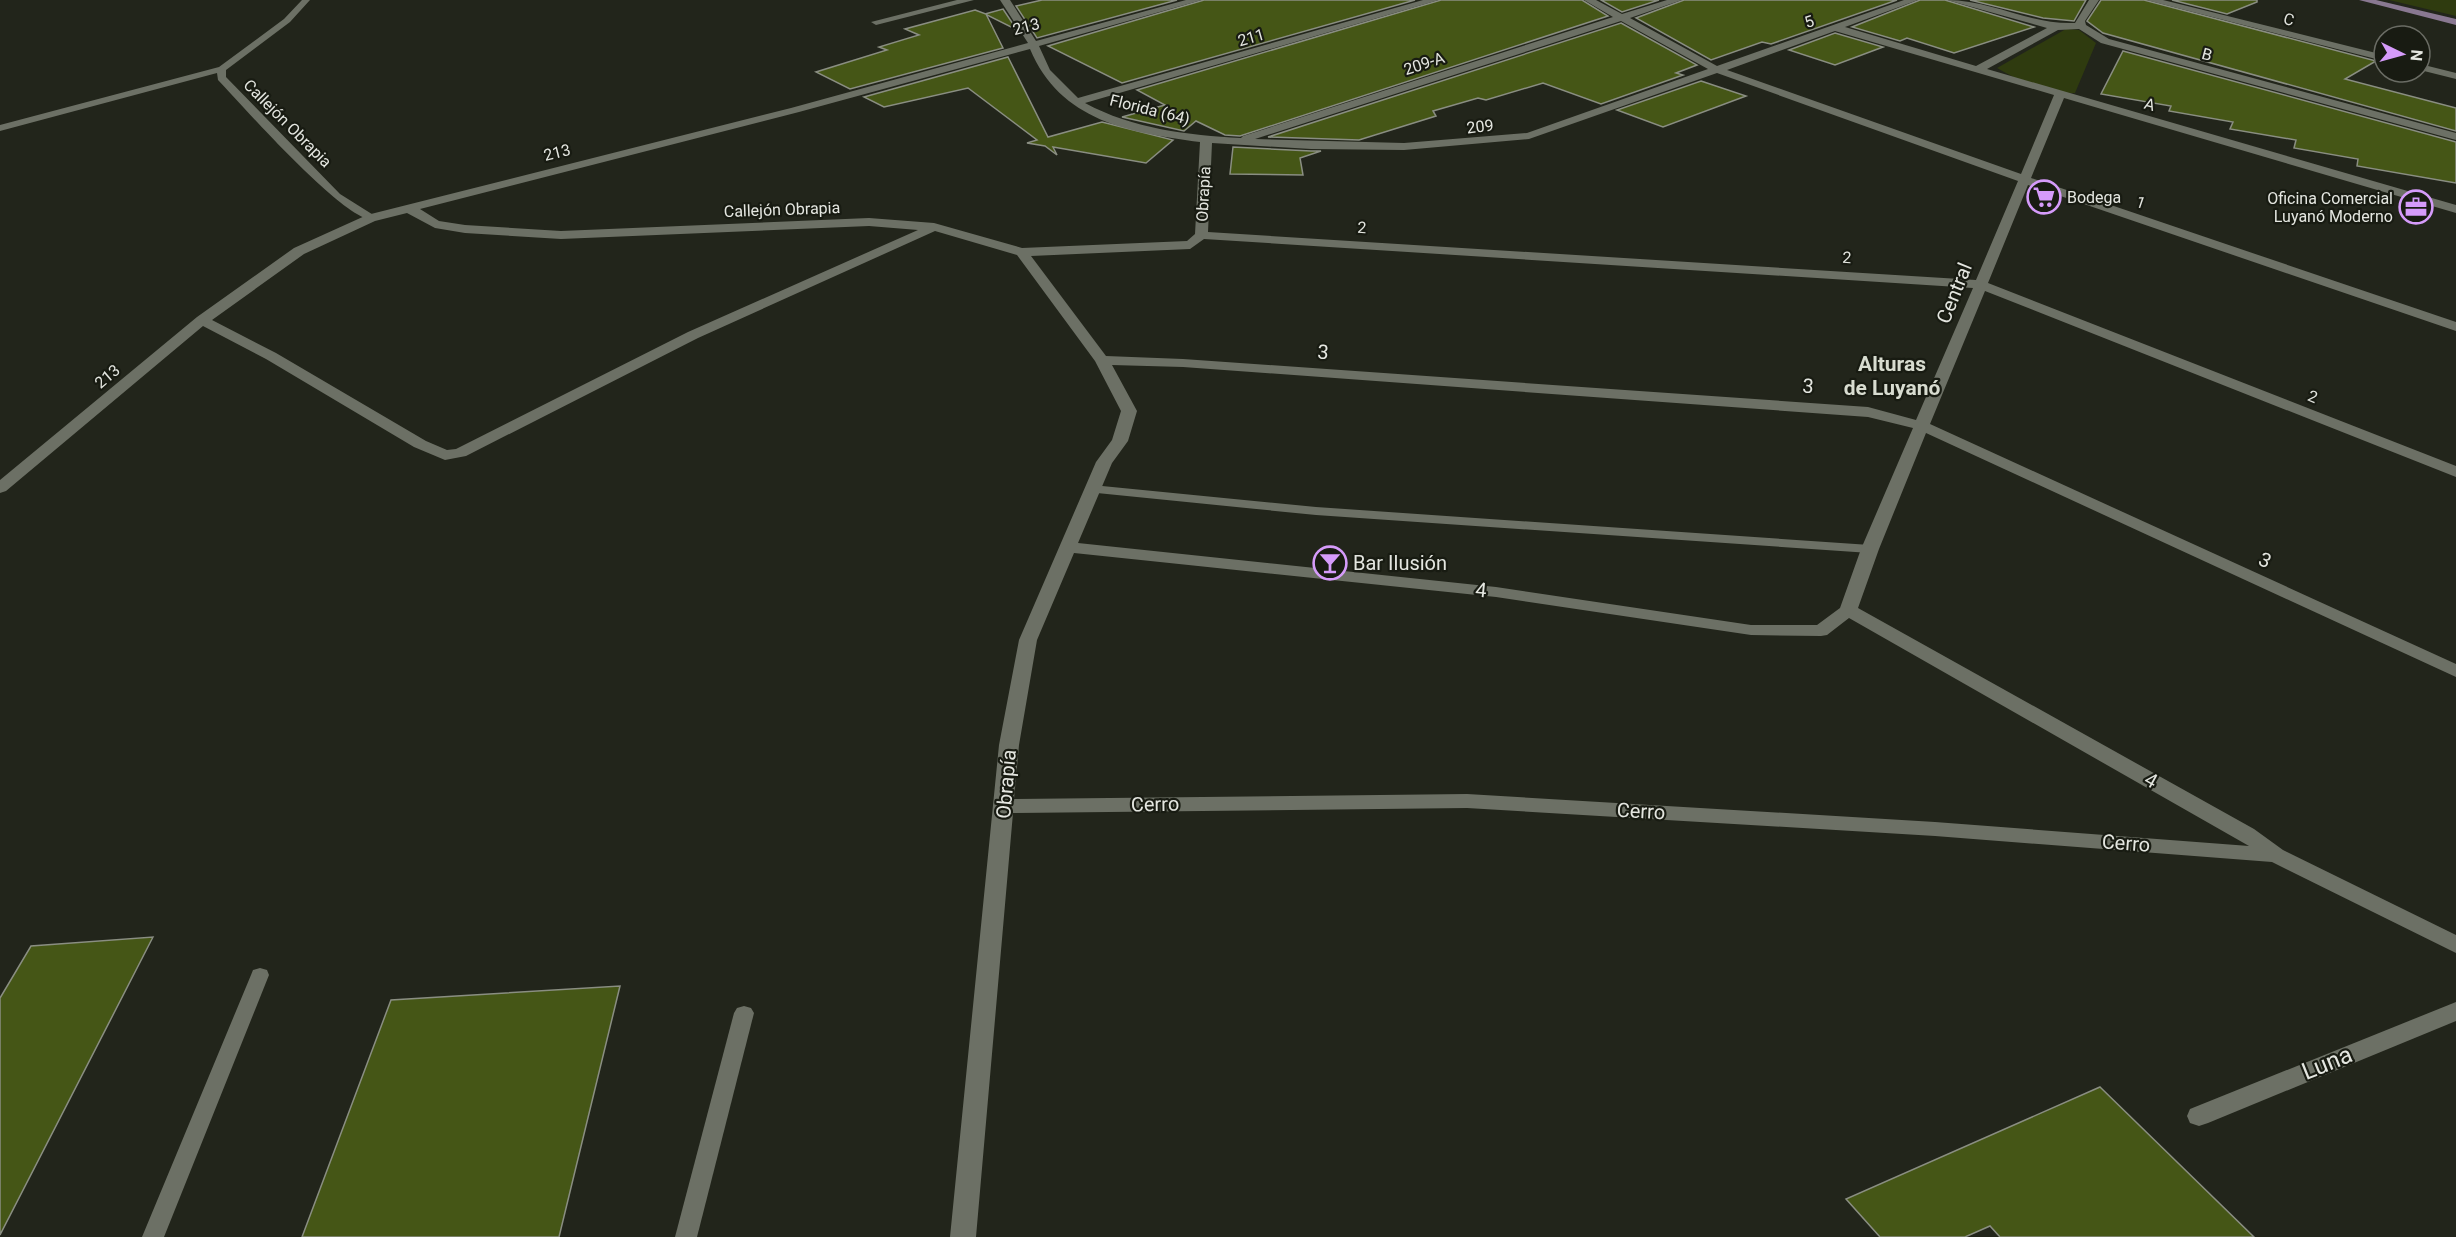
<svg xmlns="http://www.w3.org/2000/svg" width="2456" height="1237" viewBox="0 0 2456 1237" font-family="Roboto,sans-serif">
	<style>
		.green { fill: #2f3b0f }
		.building { fill: #455616; stroke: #8a8e82; stroke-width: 1.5 }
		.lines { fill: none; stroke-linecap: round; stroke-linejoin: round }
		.lane { fill: #6c7065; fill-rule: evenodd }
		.street { fill: #6c7065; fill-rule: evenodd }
		.secondary { fill: #897891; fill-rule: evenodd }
		.labels { text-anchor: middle; stroke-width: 4.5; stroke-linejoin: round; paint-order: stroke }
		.far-street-label { font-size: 16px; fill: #e4e6e0; stroke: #181b12 }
		.far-poi-label { font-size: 16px; fill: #e4e6e0; stroke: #181b12; text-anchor: start }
		.street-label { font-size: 20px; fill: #e4e6e0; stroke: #181b12 }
		.poi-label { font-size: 20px; fill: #e4e6e0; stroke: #181b12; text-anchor: start }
		.neighbourhood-label { font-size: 21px; font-weight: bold; fill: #d8dcd0; stroke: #181b12 }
		.near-street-label { font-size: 24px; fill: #e4e6e0; stroke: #181b12 }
	</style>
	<rect width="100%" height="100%" fill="#22251b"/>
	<!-- green -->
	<g class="green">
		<path d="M2389 0H2456V16Z"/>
		<path d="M2066 29 2079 30 2096 43 2075 93C2049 94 2019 81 1997 68Z"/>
	</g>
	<!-- building -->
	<g class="building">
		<path d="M1042 0H1177L1037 38 1016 6Z"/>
		<path d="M1204 0H1415L1122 83 1048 46Z"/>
		<path d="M1441 0H1582L1608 16 1240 136 1225 135 1196 121 1184 131 1122 117 1165 105 1137 90Z"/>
		<path d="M1601 0H1659L1622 12Z"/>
		<path d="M1684 0H1897L1771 44 1762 42 1711 60 1636 18Z"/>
		<path d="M1920 0H1945L2034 27 1954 53 1907 38 1900 41 1852 27Z"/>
		<path d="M1970 0H2086L2074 21 2043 18Z"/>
		<path d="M2101 0H2144L2376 61 2345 79 2456 108V131L2103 33 2087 21Z"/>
		<path d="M2172 0H2257V2L2227 14Z"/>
		<path d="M1003 9 1017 30 985 14Z"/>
		<path d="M975 10 986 14 1003 48 850 89 816 72 887 50 879 47 919 35 905 29Z"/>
		<path d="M1621 23 1697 65 1676 73 1683 75 1601 104 1543 83 1486 100 1478 98 1433 111 1436 116 1359 140 1268 137Z"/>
		<path d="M1835 33 1883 47 1835 65 1789 50Z"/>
		<path d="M2123 51 2456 142V183L2357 166 2358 159 2294 148 2296 140 2230 129 2233 122 2169 111 2171 106 2101 94Z"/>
		<path d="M1008 57 1048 137 1102 122 1173 140 1146 163 1053 147 1057 155 1045 146 1027 143 1037 140 968 88 884 107 864 97Z"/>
		<path d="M1701 81 1746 96 1663 127 1617 110Z"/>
		<path d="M1233 147 1311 151H1321L1300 158 1303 175 1230 174Z"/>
		<path d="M153 937 0 1235V998L31 946Z"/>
		<path d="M620 986 559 1237H302L391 1000Z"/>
		<path d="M2100 1087 2254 1237H2000L1990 1226 1965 1237H1880L1846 1199Z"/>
	</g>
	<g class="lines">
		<!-- lane -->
		<g class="lane">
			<path d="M302 0H310L290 22 226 70V77L340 194 375 216V220C347 225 241 104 218 80L217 73 0 131V125L219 67 284 19Z"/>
			<path d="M1092 485 1316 507 1870 545 1877 549 1870 553 1316 515 1087 492 1085 489 1087 486Z"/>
			<path d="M260 968 267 970 269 975 164 1237H142L251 975 253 970Z"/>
			<path d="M744 1006 751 1008 754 1013 697 1237H675L734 1013 737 1008Z"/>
		</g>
		<!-- street -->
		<g class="street">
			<path d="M957 0H974L876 25 871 22Z"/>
			<path d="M1000 0H1010L1036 41 1186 0H1202L1039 46 1050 70 1078 98 1423 0H1439L1085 103C1133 129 1188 135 1241 138L1243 136 1613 17 1584 0H1596L1622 14 1667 0H1682L1630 18 1717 66 1904 0H1918L1845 27 1976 66 2047 28 1947 0C1991 0 2031 25 2075 23L2089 0H2099L2085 21 2086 25 2109 39 2456 133V140L2101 43 2079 29 2058 30 1987 69 2456 205V213L2064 98 2031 178 2456 322V331L2028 185 1988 283 2456 466V477L1985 291 1930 424 2456 664V677L1926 433 1879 549 1858 608 2254 829 2283 850 2456 935V953L2272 862 1935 836 1467 808 1013 813 976 1237H950L999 745 1019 640 1096 462 1112 440 1121 411 1095 361 1017 255 935 231 698 338 466 456 445 460 414 447 266 359 203 326 6 491 0 493V480L197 317 294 248 367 215 791 108 1028 43ZM1621 21 1708 69 1527 133 1404 143 1255 139ZM1835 31 2054 95 2021 174 1727 70ZM1030 49C1060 121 1130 133 1200 142L1195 234 1187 241 1022 248 934 223 869 218 561 231 465 225 439 221 420 209 799 112ZM1717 73 2018 181 1976 280 1208 232 1212 143 1311 149 1404 150 1529 139ZM407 213 435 228 465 233 561 239 869 226 918 230 688 332 456 449 447 450 426 441 276 353 212 320 304 254 375 221ZM1204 239 1973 288 1916 420 1868 407 1183 359 1106 356 1031 256 1190 249ZM1112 365 1183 367 1868 417 1913 428 1861 549 1840 608 1817 625H1751L1496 587 1078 543 1112 463 1128 441 1137 411ZM1074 553 1496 597 1751 635 1821 636 1827 635 1849 618 2249 846 1935 822 1467 794 1014 799 1019 745 1037 640Z"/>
			<path d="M2146 0H2163L2384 55V61Z"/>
			<path d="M2420 64 2456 73V79L2420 70Z"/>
			<path d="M2456 1002V1021L2208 1123 2199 1126 2190 1123 2187 1116 2190 1109Z"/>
		</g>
		<!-- secondary -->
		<path class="secondary" d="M2359 0H2376L2456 19V25Z"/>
	</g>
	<!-- icons -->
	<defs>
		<symbol id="supermarket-ring" viewBox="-11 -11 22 22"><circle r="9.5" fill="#181b12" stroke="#d59bfa" stroke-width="1.5"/><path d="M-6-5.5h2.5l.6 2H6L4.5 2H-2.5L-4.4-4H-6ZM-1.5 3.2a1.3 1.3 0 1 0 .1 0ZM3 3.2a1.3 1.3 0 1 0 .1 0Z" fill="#d59bfa"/></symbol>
		<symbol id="office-ring" viewBox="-11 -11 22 22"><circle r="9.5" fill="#181b12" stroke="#d59bfa" stroke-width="1.5"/><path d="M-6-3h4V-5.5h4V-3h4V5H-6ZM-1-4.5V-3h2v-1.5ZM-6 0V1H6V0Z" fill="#d59bfa"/></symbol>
		<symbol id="bar-ring" viewBox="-11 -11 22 22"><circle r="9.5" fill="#181b12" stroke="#d59bfa" stroke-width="1.5"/><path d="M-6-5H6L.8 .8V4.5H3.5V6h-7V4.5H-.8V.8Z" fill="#d59bfa"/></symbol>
	</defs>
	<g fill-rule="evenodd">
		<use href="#supermarket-ring" x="2025" y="178" width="38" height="38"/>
		<use href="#office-ring" x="2397" y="188" width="38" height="38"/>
		<use href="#bar-ring" x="1311" y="544" width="38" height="38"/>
	</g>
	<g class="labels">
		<!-- far-street labels -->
		<g class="far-street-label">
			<text transform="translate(2289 19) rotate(14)" y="6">C</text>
			<text transform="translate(1809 21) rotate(-19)" y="6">5</text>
			<text transform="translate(1026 26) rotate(-15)" y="6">213</text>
			<text transform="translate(1251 37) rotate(-16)" y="6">211</text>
			<text transform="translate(2207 54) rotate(15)" y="6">B</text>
			<text transform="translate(1424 63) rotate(-18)" y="6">209-A</text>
			<text transform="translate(2150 104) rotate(16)" y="6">A</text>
			<text transform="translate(1150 109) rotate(14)" y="6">Florida (64)</text>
			<text transform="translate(288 123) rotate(45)" y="6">Callejón Obrapia</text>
			<text transform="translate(1480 126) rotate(-7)" y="6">209</text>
			<text transform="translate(557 152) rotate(-14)" y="6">213</text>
			<text transform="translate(1203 194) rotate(-87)" y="6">Obrapía</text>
			<text transform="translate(2141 202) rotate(19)" y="6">1</text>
			<text transform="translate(782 209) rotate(-2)" y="6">Callejón Obrapia</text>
			<text transform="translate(1362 227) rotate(4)" y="6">2</text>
			<text transform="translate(1847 257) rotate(4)" y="6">2</text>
			<text transform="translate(107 376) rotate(-40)" y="6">213</text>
			<text transform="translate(2313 396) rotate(22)" y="6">2</text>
		</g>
		<!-- far-poi labels -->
		<g class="far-poi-label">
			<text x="2067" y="203">Bodega</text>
			<text x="2393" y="204" text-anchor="end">Oficina Comercial<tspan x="2393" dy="18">Luyanó Moderno</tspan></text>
		</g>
		<!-- street labels -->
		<g class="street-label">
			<text transform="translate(1954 293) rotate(-68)" y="7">Central</text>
			<text transform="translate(1323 352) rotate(4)" y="7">3</text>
			<text transform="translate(1808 386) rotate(4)" y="7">3</text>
			<text transform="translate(2265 560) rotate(25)" y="7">3</text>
			<text transform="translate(1481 590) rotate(6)" y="7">4</text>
			<text transform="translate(2151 780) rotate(29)" y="7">4</text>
			<text transform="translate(1006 784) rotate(-85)" y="7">Obrapía</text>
			<text transform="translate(1155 804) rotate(-1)" y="7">Cerro</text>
			<text transform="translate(1641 811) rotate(3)" y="7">Cerro</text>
			<text transform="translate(2126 843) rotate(4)" y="7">Cerro</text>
		</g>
		<!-- poi labels -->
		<g class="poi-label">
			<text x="1353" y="570">Bar Ilusión</text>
		</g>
		<!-- neighbourhood labels -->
		<g class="neighbourhood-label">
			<text x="1892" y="371">Alturas<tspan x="1892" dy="24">de Luyanó</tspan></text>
		</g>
		<!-- near-street labels -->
		<g class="near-street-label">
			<text transform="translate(2327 1063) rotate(-22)" y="8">Luna</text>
		</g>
	</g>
	<!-- north arrow -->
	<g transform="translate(2402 54) rotate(95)"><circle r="28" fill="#181b12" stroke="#6a6c64" stroke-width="1.5"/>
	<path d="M0-4.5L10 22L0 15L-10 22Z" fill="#d59bfa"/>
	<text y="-9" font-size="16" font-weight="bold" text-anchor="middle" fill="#e4e6e0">N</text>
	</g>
</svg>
